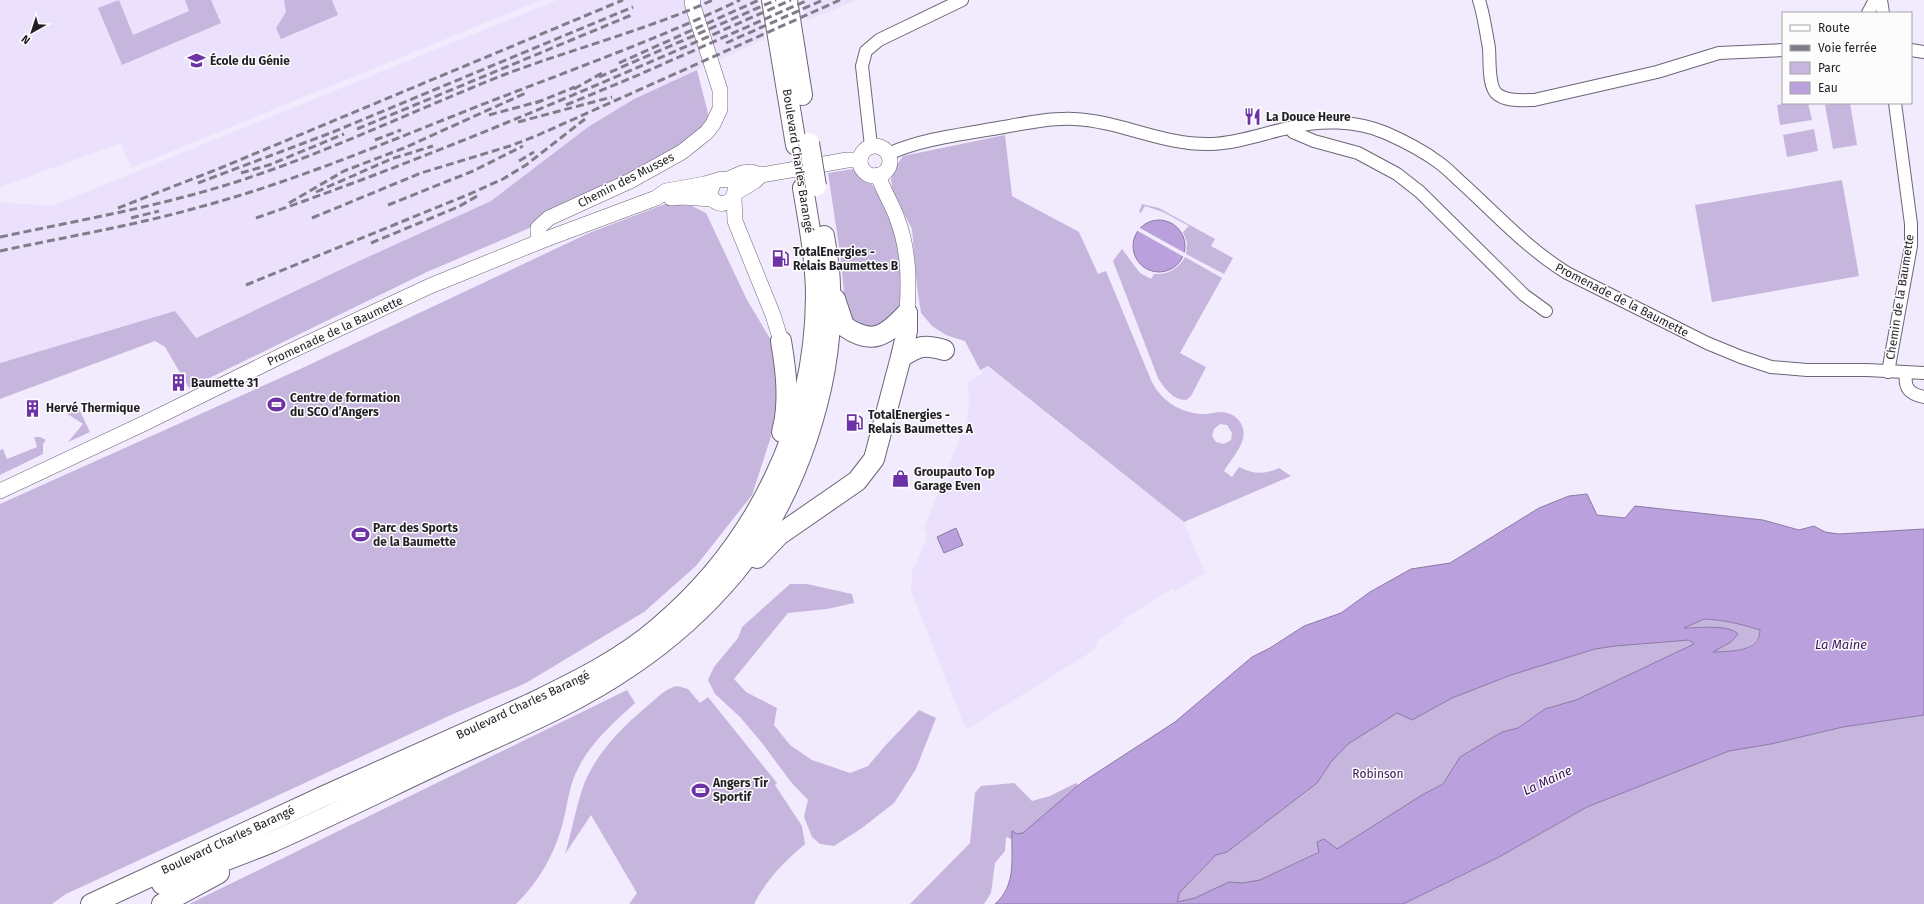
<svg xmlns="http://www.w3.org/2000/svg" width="1924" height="904" viewBox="0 0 1924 904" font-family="'Fira Sans',sans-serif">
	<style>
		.built { fill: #ece1fc }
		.green { fill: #c6b6de; fill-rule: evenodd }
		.water { fill: #baa0dd; stroke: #8c79a6; fill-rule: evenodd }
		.pier { fill: #f2ebfe }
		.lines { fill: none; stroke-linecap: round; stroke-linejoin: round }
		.minor-casing { stroke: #6c6576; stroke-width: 14 }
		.tertiary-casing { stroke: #6c6576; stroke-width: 16 }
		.trunk-casing { stroke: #6c6576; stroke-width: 22 }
		.minor { stroke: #fff; stroke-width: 12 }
		.tertiary { stroke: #fff; stroke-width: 15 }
		.trunk { stroke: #fff; stroke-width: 20 }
		.rail { stroke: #817c89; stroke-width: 3; stroke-dasharray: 8 4; stroke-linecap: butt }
		.trunk-bridge-casing { stroke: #6c6576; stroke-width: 22; stroke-linecap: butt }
		.trunk-bridge { stroke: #fff; stroke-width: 20 }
		.labels { text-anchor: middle; stroke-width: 3; stroke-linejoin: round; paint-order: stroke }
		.poi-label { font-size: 12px; font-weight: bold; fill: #211e25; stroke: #fcfcfc; text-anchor: start }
		.street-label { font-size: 12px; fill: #211e25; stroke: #fcfcfc }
		.park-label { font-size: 12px; fill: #39145b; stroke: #fcfcfc }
		.water-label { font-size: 13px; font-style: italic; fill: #38135a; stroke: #fcfcfc }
	</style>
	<rect width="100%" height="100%" fill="#f2ebfe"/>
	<!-- built -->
	<g class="built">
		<path d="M0 0H541L131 168 121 143 0 187Z"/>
		<path d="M557 0H757L765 39 634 99 588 127 491 201 359 261 195 338 175 311 0 363V202L52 206Z"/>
		<path d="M803 0H857L807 21Z"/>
		<path d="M987 366 1184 522 1205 573 1175 592 1172 589 1122 620 1124 623 1098 640 1094 650 966 730 911 591 912 572 923 548 927 533 924 528 967 420 969 401 968 382 982 374 980 370Z"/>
	</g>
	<!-- green -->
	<g class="green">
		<path d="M119 0 133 35 189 11 185 0H211L221 23 122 65 98 8Z"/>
		<path d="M284 0H332L338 15 281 39 276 28 286 12Z"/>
		<path d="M697 70 710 121 669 153 539 218 532 227 427 272 189 388 165 347 155 341 0 399V363L175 311 196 338 359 261 491 201 588 127 634 99Z"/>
		<path d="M1789 103H1808L1812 120 1780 125 1777 105Z"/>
		<path d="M1839 103H1850L1857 145 1833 149 1825 105Z"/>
		<path d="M1814 129 1818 151 1787 157 1783 135Z"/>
		<path d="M1005 135 1012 196 1079 232 1098 274 1106 271 1151 380C1160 400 1180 413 1202 414 1211 415 1219 410 1227 413 1238 415 1246 427 1243 439 1240 450 1230 461 1224 471L1232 477 1239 467C1252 474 1265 475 1279 468L1291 476 1184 522 988 366 980 370 965 341 946 335 932 326 921 313 917 287 912 229 893 193 891 180 895 168 903 156ZM1220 424 1227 425 1232 433 1231 440 1224 444 1216 442 1212 436 1214 429Z"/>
		<path d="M853 169 864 175 871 183 888 211 898 234 903 297 891 319 874 331 857 328 846 312 840 253 828 173Z"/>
		<path d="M1842 180 1859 276 1712 302 1695 205Z"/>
		<path d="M665 204 692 206 706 213 747 300 771 340 779 412 752 495 696 566 644 612 526 683 453 714 66 894 52 904H0V504L298 370 589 233Z"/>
		<path d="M1142 204 1159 208 1215 239 1211 246 1233 258 1224 274 1186 254 1187 243 1183 232 1189 226 1163 212 1145 206 1141 213 1139 212Z"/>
		<path d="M1122 249 1140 273 1151 279 1154 274C1168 275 1178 269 1185 257L1222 278 1180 353 1206 367 1191 396 1186 400C1173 400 1164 388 1158 378L1113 261Z"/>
		<path d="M78 407 90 432 68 442 83 424 66 413Z"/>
		<path d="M34 437H40L46 440 43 444V454L0 475V450L3 449 7 459 37 447Z"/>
		<path d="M790 584H807L852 594 854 603 827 609 788 613 734 679 746 692 777 708 774 725 790 745 812 760 850 773 868 766 884 747 919 710 936 718 916 769 894 803 862 828 834 846 820 844 812 837 804 817 808 800 791 782 762 743 740 717 715 694 708 680 714 667 738 638 742 627Z"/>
		<path d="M1704 619C1724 620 1741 624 1760 630 1758 653 1728 651 1711 653L1731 642 1702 627 1682 628Z"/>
		<path d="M1689 640 1694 644 1576 700 1545 709 1518 728 1502 732 1460 757 1443 784 1422 795 1337 849 1320 851 1260 880 1243 883 1229 882 1195 898 1176 902 1180 892 1216 855 1227 852 1317 783 1331 762 1348 744 1397 713 1412 720 1452 698 1511 675 1595 649 1615 646Z"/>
		<path d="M677 686 688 689 700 703 708 697 777 783 775 785 802 826 805 844C784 862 767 879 754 904H629L637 893 591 815 565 854C572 831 576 806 584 784 597 753 620 729 645 708 655 700 665 688 677 686Z"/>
		<path d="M627 690 635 703C612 724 587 746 575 775 568 791 567 809 562 826 554 855 538 883 516 904H189Z"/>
		<path d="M1924 715V904H1403L1499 857 1587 807 1729 751 1771 744 1843 727Z"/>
		<path d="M1014 783 1032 801 1050 796 1076 783 1092 798 1020 842 1006 837 1005 851 995 863 991 893 984 904H910L970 843 975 793 981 786Z"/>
	</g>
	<!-- water -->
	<g class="water">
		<circle cx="1159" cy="246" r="26"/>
		<path d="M1587 494 1597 515 1625 518 1635 506 1763 520 1799 530 1814 526 1825 532 1839 534 1924 529V715L1843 727 1771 744 1729 751 1587 807 1499 857 1403 904H995C1017 885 1011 858 1012 831L1017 834 1023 833 1081 783 1175 722 1252 657 1270 648 1304 626 1341 613 1370 592 1411 569 1450 563 1539 508 1569 496ZM1704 619C1724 620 1741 624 1760 630 1760 653 1729 651 1713 652L1731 642 1738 634C1729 624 1697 628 1684 628ZM1689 640 1694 644 1576 700 1545 709 1518 728 1502 732 1460 757 1443 784 1422 795 1337 849 1324 839 1317 842 1319 852 1260 880 1243 883 1229 882 1195 898 1177 902 1180 892 1216 855 1227 852 1317 783 1331 762 1348 744 1397 713 1412 720 1452 698 1511 675 1595 649 1615 646Z"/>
		<path d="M956 528 963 545 944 553 937 537Z"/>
	</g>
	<!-- pier -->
	<path class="pier" d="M1138 227 1185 253 1184 257 1136 230Z"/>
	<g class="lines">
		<defs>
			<g id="minor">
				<path d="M1479 0C1484 16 1486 32 1489 48 1490 60 1488 84 1496 93 1505 102 1523 100 1534 100L1657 72 1719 53 1783 50"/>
				<path d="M1881 0 1883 13"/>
				<path d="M1868 13 1875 0"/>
				<path d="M1911 50 1924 52"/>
				<path d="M1290 128 1293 132 1314 141 1358 153 1397 174 1420 192 1524 295 1546 311"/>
				<path d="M871 146 862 66 866 51 879 40 962 0"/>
				<path d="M888 154C924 138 965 134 1004 127 1026 123 1051 118 1074 119 1121 121 1164 146 1212 144 1238 143 1262 134 1288 128 1320 120 1356 120 1386 133 1404 141 1422 150 1438 162 1447 168 1455 177 1463 184 1497 215 1528 249 1567 273L1707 343 1741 357 1771 367 1807 370H1867L1924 373"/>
				<path d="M1888 372 1911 246V224L1895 103"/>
				<path d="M1906 373C1904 388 1909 394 1924 397"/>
			</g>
			<g id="tertiary">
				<circle cx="875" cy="161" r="15"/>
				<path d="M878 175C883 191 893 205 898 221 909 251 909 281 907 313"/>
				<path d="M714 182 710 192C712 208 734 207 735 190"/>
				<path d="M735 193 755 181 761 175"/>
				<path d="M734 197 735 221 773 315 781 341"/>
				<path d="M671 198 682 197 712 199"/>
				<path d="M541 241 538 233V228L549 218 630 181 682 152 707 132 713 124 720 109V90L692 3 693 0"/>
				<path d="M0 491 147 422 293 350 430 286 541 241 656 198 666 191 705 184 722 179 726 180 742 173 752 172 761 175 847 160H860"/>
			</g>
			<g id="trunk">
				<path d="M772 0 796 145"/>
				<path d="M787 0 802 95"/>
				<path d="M835 299 844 326C872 346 886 336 907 313"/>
				<path d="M781 341C786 370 790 403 782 432"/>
				<path d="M901 357C919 346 924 344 944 350"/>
				<path d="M757 558 779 535 857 481 874 459 901 357 907 331V313"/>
				<path d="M162 884C198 870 236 857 272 842 328 817 383 790 438 764 502 734 571 707 629 667 668 641 705 608 735 572 796 498 835 383 830 287 830 270 827 253 824 236"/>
				<path d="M91 904 322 797 530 704C575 682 621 660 659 627 757 544 815 425 816 297 816 261 809 224 803 188"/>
				<path d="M162 904 219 873"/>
			</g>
		</defs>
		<!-- minor casing -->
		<use href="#minor" class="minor-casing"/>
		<!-- tertiary casing -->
		<use href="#tertiary" class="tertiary-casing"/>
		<!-- trunk casing -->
		<use href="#trunk" class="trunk-casing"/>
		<!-- minor -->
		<use href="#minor" class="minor"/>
		<!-- tertiary -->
		<use href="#tertiary" class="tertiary"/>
		<!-- trunk -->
		<use href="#trunk" class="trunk"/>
		<!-- rail -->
		<g class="rail">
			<path d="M726 43 823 0"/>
			<path d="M619 63 759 0"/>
			<path d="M599 77 776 0"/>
			<path d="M574 89 602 73"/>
			<path d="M536 103 575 87"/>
			<path d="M566 105 636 76 808 0"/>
			<path d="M489 115 541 101"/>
			<path d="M518 122 612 97"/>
			<path d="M357 129 634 14"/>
			<path d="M375 140 401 130"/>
			<path d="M519 161 534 152"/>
			<path d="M241 173 269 165 344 134"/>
			<path d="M198 183 333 132 633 7"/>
			<path d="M316 192 391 159 433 146"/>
			<path d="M289 203 344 171 404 148 528 92"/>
			<path d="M388 205 473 171 523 146"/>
			<path d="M118 208 218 169 623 0"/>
			<path d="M131 218 159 211"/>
			<path d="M256 218C438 155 616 78 791 0"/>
			<path d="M312 218 421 173 510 146 536 136 840 0"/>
			<path d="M0 237C80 220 162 206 239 181 331 151 417 109 506 74 575 48 646 30 713 0"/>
			<path d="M371 243 458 207 479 195"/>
			<path d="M0 251C65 237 132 226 196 208 294 182 387 142 481 105 568 71 656 40 740 0"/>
			<path d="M246 285 465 196 503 179 526 165 585 119"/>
		</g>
		<defs>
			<path id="trunk-bridge" d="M809 143 816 186"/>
		</defs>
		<!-- trunk-bridge casing -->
		<use href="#trunk-bridge" class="trunk-bridge-casing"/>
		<!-- trunk-bridge -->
		<use href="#trunk-bridge" class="trunk-bridge"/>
	</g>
	<!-- icons -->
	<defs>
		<symbol id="university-bare" viewBox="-9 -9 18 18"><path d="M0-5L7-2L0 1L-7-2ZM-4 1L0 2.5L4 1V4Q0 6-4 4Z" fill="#6e32a7" stroke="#fcfcfc" stroke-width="2.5" paint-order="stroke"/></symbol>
		<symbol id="restaurant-bare" viewBox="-9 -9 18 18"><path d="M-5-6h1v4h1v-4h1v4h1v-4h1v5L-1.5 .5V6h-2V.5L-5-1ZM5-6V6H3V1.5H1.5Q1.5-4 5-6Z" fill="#6e32a7" stroke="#fcfcfc" stroke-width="2.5" paint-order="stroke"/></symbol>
		<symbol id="fuel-bare" viewBox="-9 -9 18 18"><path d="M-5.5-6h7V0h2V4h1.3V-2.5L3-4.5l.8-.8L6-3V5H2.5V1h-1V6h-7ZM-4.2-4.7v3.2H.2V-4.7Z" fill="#6e32a7" stroke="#fcfcfc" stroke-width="2.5" paint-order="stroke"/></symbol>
		<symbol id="building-bare" viewBox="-9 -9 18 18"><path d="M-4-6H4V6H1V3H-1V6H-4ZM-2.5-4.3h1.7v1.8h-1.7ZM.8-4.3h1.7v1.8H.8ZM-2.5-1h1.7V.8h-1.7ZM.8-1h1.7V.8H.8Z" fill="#6e32a7" stroke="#fcfcfc" stroke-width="2.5" paint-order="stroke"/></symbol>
		<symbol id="stadium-bare" viewBox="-9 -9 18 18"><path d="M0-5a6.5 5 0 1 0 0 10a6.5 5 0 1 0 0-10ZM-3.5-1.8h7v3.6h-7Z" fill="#6e32a7" stroke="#fcfcfc" stroke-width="2.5" paint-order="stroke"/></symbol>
		<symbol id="shop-bare" viewBox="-9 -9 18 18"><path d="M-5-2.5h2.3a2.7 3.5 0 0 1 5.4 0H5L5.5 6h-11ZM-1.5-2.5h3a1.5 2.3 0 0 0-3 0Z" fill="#6e32a7" stroke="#fcfcfc" stroke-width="2.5" paint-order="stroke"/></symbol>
	</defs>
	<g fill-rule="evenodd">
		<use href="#university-bare" x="184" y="48" width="25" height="25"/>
		<use href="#restaurant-bare" x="1240" y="104" width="25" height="25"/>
		<use href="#fuel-bare" x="768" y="246" width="25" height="25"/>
		<use href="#building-bare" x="166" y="370" width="25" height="25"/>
		<use href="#stadium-bare" x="264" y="392" width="25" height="25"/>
		<use href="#building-bare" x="20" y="396" width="25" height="25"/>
		<use href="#fuel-bare" x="842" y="410" width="25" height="25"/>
		<use href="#shop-bare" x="888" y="466" width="25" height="25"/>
		<use href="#stadium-bare" x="348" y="522" width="25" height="25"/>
		<use href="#stadium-bare" x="688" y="778" width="25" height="25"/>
	</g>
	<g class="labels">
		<!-- poi labels -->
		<g class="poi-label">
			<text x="210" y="65">École du Génie</text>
			<text x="1266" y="121">La Douce Heure</text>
			<text x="793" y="256">TotalEnergies -<tspan x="793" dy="14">Relais Baumettes B</tspan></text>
			<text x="191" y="387">Baumette 31</text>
			<text x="290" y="402">Centre de formation<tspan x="290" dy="14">du SCO d’Angers</tspan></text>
			<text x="46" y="412">Hervé Thermique</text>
			<text x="868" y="419">TotalEnergies -<tspan x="868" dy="14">Relais Baumettes A</tspan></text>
			<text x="914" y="476">Groupauto Top<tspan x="914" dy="14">Garage Even</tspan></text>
			<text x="373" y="532">Parc des Sports<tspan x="373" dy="14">de la Baumette</tspan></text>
			<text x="713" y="787">Angers Tir<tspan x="713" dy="14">Sportif</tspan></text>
		</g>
		<!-- street labels -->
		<g class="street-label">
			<text transform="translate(798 161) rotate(81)" y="4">Boulevard Charles Barangé</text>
			<text transform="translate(626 180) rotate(-27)" y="4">Chemin des Musses</text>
			<text transform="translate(1900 297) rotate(-81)" y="4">Chemin de la Baumette</text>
			<text transform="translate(1622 300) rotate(27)" y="4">Promenade de la Baumette</text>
			<text transform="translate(335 331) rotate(-25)" y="4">Promenade de la Baumette</text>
			<text transform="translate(523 705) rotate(-25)" y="4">Boulevard Charles Barangé</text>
			<text transform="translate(228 840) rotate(-25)" y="4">Boulevard Charles Barangé</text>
		</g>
		<!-- park labels -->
		<g class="park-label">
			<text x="1378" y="778">Robinson</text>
		</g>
		<!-- water labels -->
		<g class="water-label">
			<text x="1841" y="649">La Maine</text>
			<text transform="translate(1547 780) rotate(-25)" y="5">La Maine</text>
		</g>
	</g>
	<!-- legend -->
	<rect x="1782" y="12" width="130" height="92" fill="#fcfcfc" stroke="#a4a3a6"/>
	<rect x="1790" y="25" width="20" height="6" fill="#ffffff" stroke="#a4a3a6"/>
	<text x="1818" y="32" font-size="12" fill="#211e25">Route</text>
	<rect x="1790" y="45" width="20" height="6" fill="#817c89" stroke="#a4a3a6"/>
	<text x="1818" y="52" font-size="12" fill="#211e25">Voie ferrée</text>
	<rect x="1790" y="62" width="20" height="12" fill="#c6b6de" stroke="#a4a3a6"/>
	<text x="1818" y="72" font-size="12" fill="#211e25">Parc</text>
	<rect x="1790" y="82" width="20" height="12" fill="#baa0dd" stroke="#a4a3a6"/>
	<text x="1818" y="92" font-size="12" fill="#211e25">Eau</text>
	<!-- north arrow -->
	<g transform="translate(32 32) rotate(219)" stroke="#fcfcfc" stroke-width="3" paint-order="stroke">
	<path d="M0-3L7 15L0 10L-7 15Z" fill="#211e25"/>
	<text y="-6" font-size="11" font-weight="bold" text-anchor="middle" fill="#211e25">N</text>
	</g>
</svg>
